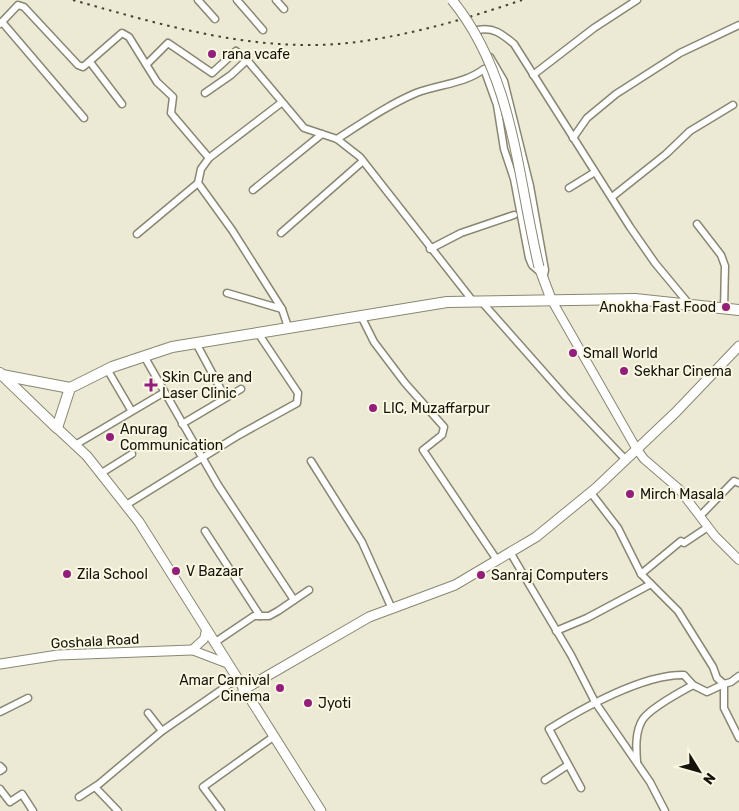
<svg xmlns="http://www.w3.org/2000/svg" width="739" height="811" viewBox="0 0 739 811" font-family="Rubik,sans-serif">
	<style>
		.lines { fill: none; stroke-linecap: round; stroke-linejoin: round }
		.minor-casing { stroke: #898773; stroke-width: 9 }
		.tertiary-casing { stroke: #898773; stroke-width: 10 }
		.secondary-casing { stroke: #898773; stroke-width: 11 }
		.primary-casing { stroke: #898773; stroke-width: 12 }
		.minor { stroke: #fff; stroke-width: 6 }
		.tertiary { stroke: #fff; stroke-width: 8 }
		.secondary { stroke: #fff; stroke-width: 9 }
		.primary { stroke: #fff; stroke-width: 10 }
		.rail { stroke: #414035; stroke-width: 2; stroke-dasharray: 2.5 5; stroke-linecap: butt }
		.secondary-bridge-casing { stroke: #898773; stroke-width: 11; stroke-linecap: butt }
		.secondary-bridge { stroke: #fff; stroke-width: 9 }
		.poi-dot { fill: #931e7c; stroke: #faf8e2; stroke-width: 2 }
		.labels { text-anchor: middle; stroke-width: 4; stroke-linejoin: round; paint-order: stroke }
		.poi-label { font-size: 14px; fill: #15140c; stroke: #faf8e2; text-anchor: start }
		.street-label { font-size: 14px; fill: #15140c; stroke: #faf8e2 }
	</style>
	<rect width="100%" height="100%" fill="#ecead4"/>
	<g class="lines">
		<defs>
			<g id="minor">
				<path d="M198 0 215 19"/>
				<path d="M237 0 263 30"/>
				<path d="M276 0 284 9"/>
				<path d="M2 22 84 118"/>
				<path d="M0 24 18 5 24 7 78 65 83 67 122 33 129 37 157 82 173 97 171 113 175 118 209 158"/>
				<path d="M477 36 478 30C494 27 502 34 514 44L630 227 655 263 689 304"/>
				<path d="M490 57 504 81 530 186 545 270 543 279"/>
				<path d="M90 62 122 104"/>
				<path d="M147 64 168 43 212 73 236 51 247 60 304 128 337 139 360 157 472 300"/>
				<path d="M533 75 594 28 637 0"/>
				<path d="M205 93 231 75 247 60"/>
				<path d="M281 103 209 158 201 169 198 183 232 230 282 309 288 327"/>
				<path d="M573 138 587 118 616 94 680 53 739 25"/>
				<path d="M337 139C362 123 388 105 416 93 440 84 464 84 484 69L497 105 504 149 514 179 529 258 532 265 540 272"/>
				<path d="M569 188 595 172"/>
				<path d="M253 190 322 134"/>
				<path d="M612 197 666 154 690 131 733 105"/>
				<path d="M697 224 721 255 725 266 724 309"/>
				<path d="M281 233 363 161"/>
				<path d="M137 234 198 183"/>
				<path d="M430 249 461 233 514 215"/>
				<path d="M227 293 282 309"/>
				<path d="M481 301 565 396 625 459"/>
				<path d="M361 316 374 342 405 383 444 427 442 435 423 450 497 560"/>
				<path d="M196 343 225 397"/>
				<path d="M144 356 218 485 294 600"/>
				<path d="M107 369 131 410"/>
				<path d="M182 424 241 389"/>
				<path d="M75 445 163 393"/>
				<path d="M311 461 362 542 392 609"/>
				<path d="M100 474 132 454"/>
				<path d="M591 493 618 528 641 574 678 611 713 667 717 678 724 684 731 682 739 676"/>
				<path d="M126 505 239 435 297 403 298 393 258 333"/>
				<path d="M700 516 734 481 739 483"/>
				<path d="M205 531 260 616"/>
				<path d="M510 552 571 655 595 702 650 782 665 811"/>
				<path d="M641 574 681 541 684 543 708 527"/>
				<path d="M556 631 587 618 651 584"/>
				<path d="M214 643 254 616H269L278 611 309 590"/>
				<path d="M0 712 28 698"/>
				<path d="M148 713 162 731"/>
				<path d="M637 762C636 748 635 731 643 719 651 708 680 692 693 685L707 692 724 684V708L739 738"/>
				<path d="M0 766 3 769 0 771"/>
				<path d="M545 780 568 765"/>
				<path d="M95 787 118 811"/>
				<path d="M581 788 549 729C583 708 644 674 684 675L693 685"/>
				<path d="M0 789 10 802 22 794 33 811"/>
				<path d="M79 797 99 784 162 731 237 679"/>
				<path d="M221 811 203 787 273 737"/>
			</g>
			<g id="tertiary">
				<path d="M551 299 636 448 644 459 679 489 715 536 739 560"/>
				<path d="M206 630 204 639 192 650 226 663"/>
			</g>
			<g id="secondary">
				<path d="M539 267 551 299"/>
				<path d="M57 428 87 456 139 522 321 811"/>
				<path d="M0 664 58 655 192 650"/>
				<path d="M243 690 369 617 455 585 536 537 596 488 676 412 739 346"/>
			</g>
			<g id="primary">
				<path d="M0 373 57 428 70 388 112 367 172 347 447 302 635 299 739 310"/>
				<path d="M2 375 70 388"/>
			</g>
		</defs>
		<!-- minor casing -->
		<use href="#minor" class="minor-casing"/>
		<!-- tertiary casing -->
		<use href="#tertiary" class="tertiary-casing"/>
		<!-- secondary casing -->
		<use href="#secondary" class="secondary-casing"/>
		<!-- primary casing -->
		<use href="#primary" class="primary-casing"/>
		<!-- minor -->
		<use href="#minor" class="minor"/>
		<!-- tertiary -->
		<use href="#tertiary" class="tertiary"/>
		<!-- secondary -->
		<use href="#secondary" class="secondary"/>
		<!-- primary -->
		<use href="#primary" class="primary"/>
		<!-- rail -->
		<path class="rail" d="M73 0C162 25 255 53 349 43 408 36 466 19 522 0"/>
		<defs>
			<path id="secondary-bridge" d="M452 0C514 76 517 176 539 267"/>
		</defs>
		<!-- secondary-bridge casing -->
		<use href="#secondary-bridge" class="secondary-bridge-casing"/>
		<!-- secondary-bridge -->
		<use href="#secondary-bridge" class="secondary-bridge"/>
	</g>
	<!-- markers -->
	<g class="poi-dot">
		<circle cx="212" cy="54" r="5"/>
		<circle cx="726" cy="307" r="5"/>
		<circle cx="573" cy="353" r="5"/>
		<circle cx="624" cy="371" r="5"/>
		<path d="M148.5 377.5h5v5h5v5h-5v5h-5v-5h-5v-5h5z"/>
		<circle cx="373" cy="408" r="5"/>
		<circle cx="110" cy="437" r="5"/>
		<circle cx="630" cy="494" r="5"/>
		<circle cx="176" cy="571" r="5"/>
		<circle cx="67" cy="574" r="5"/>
		<circle cx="481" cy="575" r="5"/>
		<circle cx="280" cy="688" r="5"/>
		<circle cx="308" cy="703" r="5"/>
	</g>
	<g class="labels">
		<!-- poi labels -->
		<g class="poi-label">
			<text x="222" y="59">rana vcafe</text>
			<text x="716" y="312" text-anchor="end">Anokha Fast Food</text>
			<text x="583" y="358">Small World</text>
			<text x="634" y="376">Sekhar Cinema</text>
			<text x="162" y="382">Skin Cure and<tspan x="162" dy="16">Laser Clinic</tspan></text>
			<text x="383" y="413">LIC, Muzaffarpur</text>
			<text x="120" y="434">Anurag<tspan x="120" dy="16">Communication</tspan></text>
			<text x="640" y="499">Mirch Masala</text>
			<text x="186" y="576">V Bazaar</text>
			<text x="77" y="579">Zila School</text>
			<text x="491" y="580">Sanraj Computers</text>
			<text x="270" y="685" text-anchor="end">Amar Carnival<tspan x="270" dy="16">Cinema</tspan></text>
			<text x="318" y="708">Jyoti</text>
		</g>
		<!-- street labels -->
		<g class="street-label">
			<text transform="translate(95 641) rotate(-3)" y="5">Goshala Road</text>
		</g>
	</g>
	<!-- north arrow -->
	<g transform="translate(699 771) rotate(127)" stroke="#faf8e2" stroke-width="4" paint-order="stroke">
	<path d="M0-4L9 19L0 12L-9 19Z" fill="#15140c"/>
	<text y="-8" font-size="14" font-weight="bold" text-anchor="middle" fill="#15140c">N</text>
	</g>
</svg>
